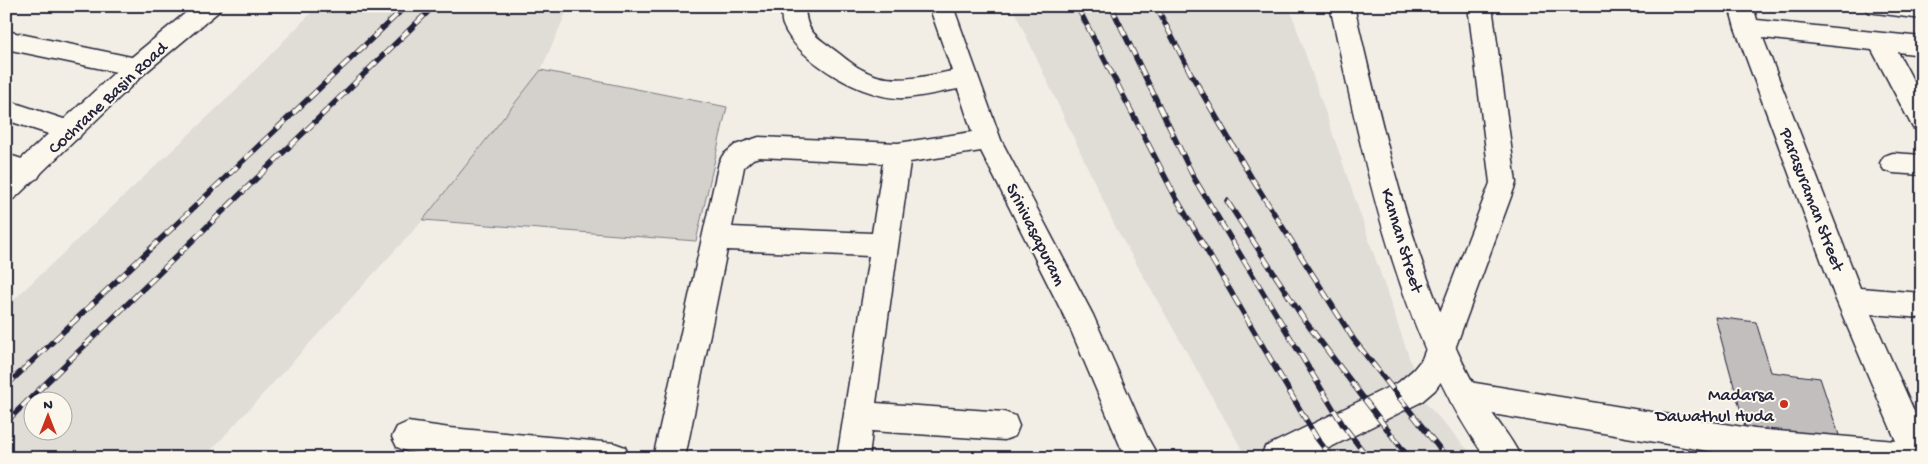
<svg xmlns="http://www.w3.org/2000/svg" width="1928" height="464" viewBox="0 0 1928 464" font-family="'Gochi Hand',sans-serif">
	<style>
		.built { fill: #e0dcd6; fill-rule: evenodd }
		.green { fill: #d4d1cc; stroke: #7b7a84 }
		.building { fill: #c2bebe; stroke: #22223b }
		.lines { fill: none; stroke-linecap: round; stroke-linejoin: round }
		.minor-casing { stroke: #22223b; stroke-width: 3 }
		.tertiary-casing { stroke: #22223b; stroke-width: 3 }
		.secondary-casing { stroke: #22223b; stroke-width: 3 }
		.minor { fill: #fbf7ec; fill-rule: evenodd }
		.tertiary { fill: #fbf7ec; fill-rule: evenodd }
		.secondary { fill: #fbf7ec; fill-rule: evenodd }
		.rail-casing { stroke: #22223b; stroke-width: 5.5 }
		.rail { stroke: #fbf7ec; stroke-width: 4; stroke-dasharray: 11; stroke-linecap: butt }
		.poi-dot { fill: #c8321e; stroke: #fbf7ec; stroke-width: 2 }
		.labels { text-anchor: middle; stroke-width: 4; stroke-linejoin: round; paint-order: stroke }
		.street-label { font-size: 18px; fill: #22223b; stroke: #fbf7ec }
		.poi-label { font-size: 18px; fill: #22223b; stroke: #fbf7ec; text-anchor: end }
	</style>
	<rect width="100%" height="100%" fill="#f2eee5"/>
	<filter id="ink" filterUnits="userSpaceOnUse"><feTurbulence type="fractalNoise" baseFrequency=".02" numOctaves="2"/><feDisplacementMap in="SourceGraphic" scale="10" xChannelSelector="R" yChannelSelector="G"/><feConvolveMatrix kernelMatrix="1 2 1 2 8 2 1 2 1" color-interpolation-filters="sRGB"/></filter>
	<g filter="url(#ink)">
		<!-- built -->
		<g class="built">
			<path d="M318 6H569L541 70 423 220 204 458H6V307L230 96ZM32 402H62V432H32Z"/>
			<path d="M1012 6H1289L1424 401 1475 458H1247L1116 228Z"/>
		</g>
		<!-- green -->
		<path class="green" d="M541 70 727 107 696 241 423 220Z"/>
		<!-- building -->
		<path class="building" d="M1715 317 1756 322 1771 372 1820 378 1842 444 1746 430Z"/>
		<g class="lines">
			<defs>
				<g id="minor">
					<path d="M781 6H805C806 31 813 34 833 49 842 55 851 64 861 69 889 86 921 77 952 71L929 6H953L1001 140 1093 315 1147 437 1159 458 1125 457 1070 328 981 151 910 162 876 403 1004 412 1015 416 1019 426 1015 436 1004 440 872 431 869 458H837L869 256 727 250 685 458H653L719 162 723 155 735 145 759 137 898 143 972 132 958 89C940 92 922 97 905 98 867 101 797 61 783 25 781 20 782 12 781 6ZM759 157 883 163 872 233 732 227 744 167 753 159Z"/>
					<path d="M1468 6H1492L1516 183 1445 376 1435 390 1421 402 1309 458H1260L1265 447 1399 382 1413 370 1422 359 1490 183Z"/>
					<path d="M1729 6H1753L1757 20 1922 37V55L1898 52 1922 97V131L1913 128 1872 50 1763 38 1860 288 1922 293V318L1871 314 1922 429V458H1749L1463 409 1452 405 1448 395 1452 385 1463 381 1755 429 1896 441 1836 300 1735 28Z"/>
					<path d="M1864 6H1922V19L1868 12Z"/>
					<path d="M6 31 136 58 145 61 148 67 145 73 136 76 6 49Z"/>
					<path d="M6 100 79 124 83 131 79 138 70 141 6 120Z"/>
					<path d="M1893 153 1922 155V175L1893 173 1884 170 1880 163 1884 156Z"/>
					<path d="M6 154 38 164 42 171 38 178 29 182 6 174Z"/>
					<path d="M408 422 450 428 614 443 625 447 630 458H450L408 452 397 447 392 437 397 427Z"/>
				</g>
				<path id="tertiary" d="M1330 6H1354C1380 117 1405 232 1451 337 1461 360 1472 383 1486 404 1497 422 1512 438 1521 458H1486C1397 336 1362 152 1330 6Z"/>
				<path id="secondary" d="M194 6H222L218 12 145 73 15 198 6 201V173L127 61Z"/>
			</defs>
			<!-- minor casing -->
			<use href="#minor" class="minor-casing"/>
			<!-- tertiary casing -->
			<use href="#tertiary" class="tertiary-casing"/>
			<!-- secondary casing -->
			<use href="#secondary" class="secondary-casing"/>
			<!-- minor -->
			<use href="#minor" class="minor"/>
			<!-- tertiary -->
			<use href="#tertiary" class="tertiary"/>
			<!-- secondary -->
			<use href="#secondary" class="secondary"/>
			<defs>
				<g id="rail">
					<path d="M1077 6 1176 198 1316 437 1332 458"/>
					<path d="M1111 6 1194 178 1343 425 1368 458"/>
					<path d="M1156 6 1190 72 1251 177 1354 340 1447 458"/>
					<path d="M1227 201 1305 321 1409 458"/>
					<path d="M6 386 406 6"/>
					<path d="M6 422 434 6"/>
				</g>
			</defs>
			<!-- rail casing -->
			<use href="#rail" class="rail-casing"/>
			<!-- rail -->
			<use href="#rail" class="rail"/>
		</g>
	</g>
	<!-- markers -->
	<circle class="poi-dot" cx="1784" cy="404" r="5"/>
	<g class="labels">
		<!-- street labels -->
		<g class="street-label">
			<text transform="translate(107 97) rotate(-43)" y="6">Cochrane Basin Road</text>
			<text transform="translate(1813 199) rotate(69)" y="6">Parasuraman Street</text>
			<text transform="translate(1037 234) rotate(63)" y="6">Srinivasapuram</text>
			<text transform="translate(1403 240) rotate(73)" y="6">Kannan Street</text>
		</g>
		<!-- poi labels -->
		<g class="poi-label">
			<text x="1774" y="400">Madarsa<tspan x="1774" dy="21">Dawathul Huda</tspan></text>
		</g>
	</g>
	<!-- margin -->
	<rect width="1928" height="464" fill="none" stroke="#fbf7ec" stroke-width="25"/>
	<rect x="12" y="12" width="1903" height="439" fill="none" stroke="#22223b" stroke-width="2" filter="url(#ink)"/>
	<!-- north arrow -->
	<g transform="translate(48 416)"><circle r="24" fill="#fbf7ec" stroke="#a4a2a5"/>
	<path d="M0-4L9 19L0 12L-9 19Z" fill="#c8321e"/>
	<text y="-8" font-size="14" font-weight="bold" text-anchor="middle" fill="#22223b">N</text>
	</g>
</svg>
